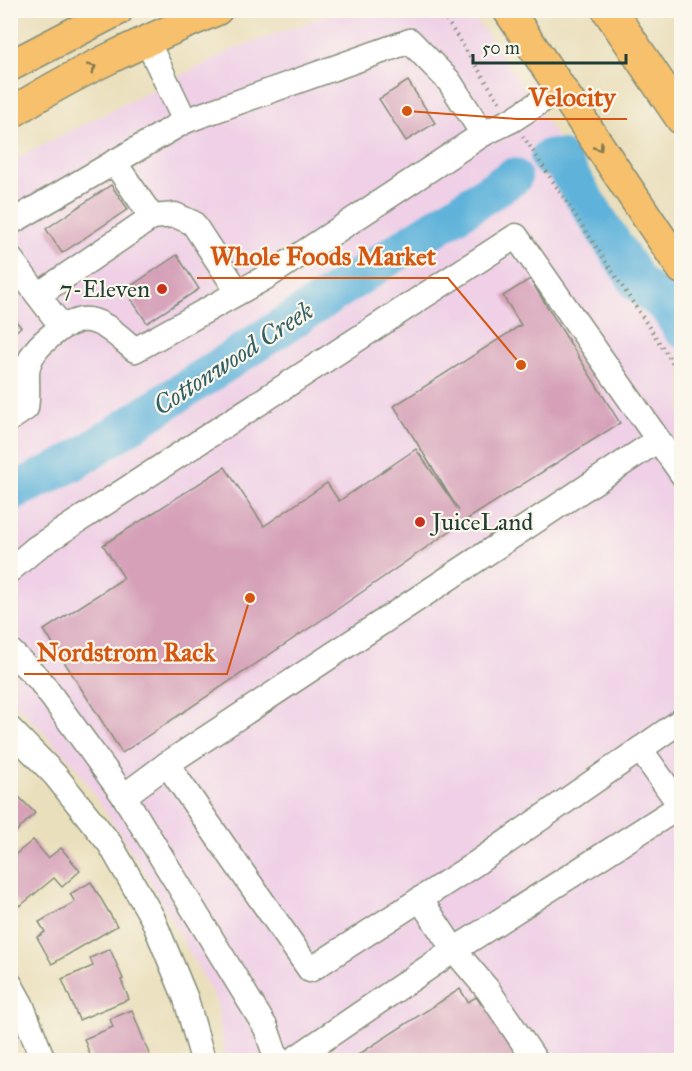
<svg xmlns="http://www.w3.org/2000/svg" width="692" height="1071" viewBox="0 0 692 1071" font-family="'IM FELL Great Primer',serif">
	<style>
		.built { fill: #efd0e6 }
		.lines { fill: none; stroke-linecap: round; stroke-linejoin: round }
		.river { stroke: #5eb2da; stroke-width: 38 }
		.building { fill: #d5a0b8 }
		.minor-casing { stroke: #848e78; stroke-width: 27 }
		.major-casing { stroke: #848e78; stroke-width: 33 }
		.highway-casing { stroke: #848e78; stroke-width: 36 }
		.path { stroke: #848e78; stroke-width: 4; stroke-dasharray: 1.5 4.5; stroke-linecap: butt }
		.minor { stroke: #fff; stroke-width: 24 }
		.major { stroke: #f7c06c; stroke-width: 30 }
		.highway { stroke: #f7c06c; stroke-width: 33 }
		.oneway { stroke: #80784d }
		.poi-dot { fill: #c8321e; stroke: #fbf7ec; stroke-width: 2 }
		.labels { text-anchor: middle; stroke-width: 4.5; stroke-linejoin: round; paint-order: stroke }
		.poi-label { font-size: 24px; fill: #1f3d34; stroke: #fbf7ec; text-anchor: end }
		.water-label { font-size: 26px; font-style: italic; fill: #326066; stroke: #fbf7ec }
		.leader { fill: none; stroke: #d45610; stroke-width: 2 }
		.callout-dot { fill: #d45610; stroke: #fbf7ec; stroke-width: 2 }
		.callout-label { font-size: 26px; text-anchor: middle; font-weight: bold; fill: #d45610; stroke: #fbf7ec; stroke-width: 4.5; stroke-linejoin: round; paint-order: stroke }
	</style>
	<rect width="100%" height="100%" fill="#fbf7ec"/>
	<filter id="ink" filterUnits="userSpaceOnUse"><feTurbulence type="fractalNoise" baseFrequency=".0167" numOctaves="2"/><feDisplacementMap in="SourceGraphic" scale="12" xChannelSelector="R" yChannelSelector="G"/><feConvolveMatrix kernelMatrix="1 2 1 2 8 2 1 2 1" color-interpolation-filters="sRGB"/></filter>
	<filter id="wash" filterUnits="userSpaceOnUse"><feTurbulence type="fractalNoise" baseFrequency=".008" numOctaves="4" result="noise"/><feDisplacementMap in="SourceGraphic" scale="24" xChannelSelector="R" yChannelSelector="G"/><feGaussianBlur stdDeviation="1.35" result="paint"/><feColorMatrix in="noise" values="0 0 0 0 0 0 0 0 0 0 0 0 0 0 0 0 0 1.4 0 .05"/><feComposite in="paint" operator="in"/></filter>
	<g filter="url(#wash)">
		<rect width="100%" height="100%" fill="#eadfbc"/>
		<polygon class="built" points="340,11 467,11 488,35 681,323 681,1060 225,1060 217,1002 140,864 74,764 11,698 11,161 236,48"/>
		<g class="lines">
			<g class="river">
				<polyline points="549,158 559,158 639,284 667,306 682,329"/>
				<polyline points="10,493 70,464 513,177"/>
			</g>
		</g>
		<g id="blocks">
			<g class="building">
				<polygon points="408,81 435,123 406,141 379,99"/>
				<polygon points="111,185 128,209 62,253 46,229"/>
				<polygon points="177,255 199,289 147,323 125,290"/>
				<polygon points="530,279 620,423 466,520 326,617 122,753 44,630 124,578 103,545 225,467 264,526 327,483 339,501 416,449 459,511 394,406 521,325 503,296"/>
				<polygon points="10,315 21,327 10,336"/>
				<polygon points="10,788 35,813 10,838"/>
				<polygon points="33,840 48,858 61,848 80,871 62,887 54,878 20,906 10,895 10,859"/>
				<polygon points="91,882 117,926 52,964 37,937 45,932 39,922 75,902 70,894"/>
				<polygon points="110,949 123,979 121,980 129,999 79,1020 62,979 93,966 90,958"/>
				<polygon points="460,989 468,1002 476,997 481,1004 487,1001 525,1060 350,1060"/>
				<polygon points="132,1010 151,1059 92,1060 84,1039 113,1027 110,1019"/>
			</g>
		</g>
	</g>
	<g filter="url(#ink)">
		<use href="#blocks" fill-opacity="0" stroke="#848e78" stroke-width="1.5"/>
		<g class="lines">
			<defs>
				<g id="minor">
					<polyline points="483,134 512,120 560,89"/>
					<polyline points="114,162 152,217"/>
					<polyline points="10,223 185,121"/>
					<path d="M10,258L62,327C68,325 75,321 81,320C101,317 120,338 135,350L268,276L483,134L449,81L410,41L185,121L147,41"/>
					<polyline points="38,295 152,217 175,215 193,223 238,292"/>
					<path d="M10,419L26,408C28,396 27,386 27,375C27,352 46,340 62,327"/>
					<polyline points="10,570 36,548 516,236 682,474"/>
					<polyline points="10,651 39,679 124,796 266,1028 277,1060"/>
					<polyline points="10,729 55,775 110,844 152,917 186,999 203,1060"/>
					<polyline points="640,749 682,808"/>
					<polyline points="167,764 658,440"/>
					<polyline points="124,796 167,764 310,970 475,864 682,720"/>
					<polyline points="420,899 454,950 488,990 535,1060"/>
					<polyline points="10,984 21,1004 43,1060"/>
					<polyline points="293,1060 454,950 682,805"/>
				</g>
				<g id="major">
					<polyline points="508,10 682,269"/>
					<polyline points="10,66 118,10"/>
					<path d="M10,114C72,73 149,39 217,10"/>
				</g>
				<polyline id="highway" points="609,10 682,118"/>
			</defs>
			<use href="#minor" class="minor-casing"/>
			<use href="#major" class="major-casing"/>
			<use href="#highway" class="highway-casing"/>
			<g class="path">
				<polyline points="440,10 500,103"/>
				<polyline points="523,136 682,377"/>
			</g>
			<use href="#minor" class="minor"/>
			<use href="#major" class="major"/>
			<use href="#highway" class="highway"/>
		</g>
		<defs><path id="oneway-chevron" d="M-2-3.5L2.5 0L-2 3.5" fill="none" stroke-width="1.6" stroke-linecap="round" stroke-linejoin="round" transform="scale(1.5)"/></defs>
		<g class="oneway">
			<use href="#oneway-chevron" transform="translate(92 68) rotate(-26)"/>
			<use href="#oneway-chevron" transform="translate(599 147) rotate(56)"/>
		</g>
	</g>
	<g class="poi-dot">
		<circle cx="162" cy="289" r="6"/>
		<circle cx="420" cy="522" r="6"/>
	</g>
	<g class="labels">
		<g class="poi-label">
			<text x="150" y="297">7-Eleven</text>
			<text x="432" y="530" text-anchor="start">JuiceLand</text>
		</g>
		<g class="water-label">
			<text transform="translate(233 358) rotate(-33)" y="9">Cottonwood Creek</text>
		</g>
	</g>
	<path class="leader" d="M407 111L517 119H627M521 365L448 278H197M250 598L227 674H24"/>
	<g class="callout-dot">
		<circle cx="407" cy="111" r="6"/>
		<circle cx="521" cy="365" r="6"/>
		<circle cx="250" cy="598" r="6"/>
	</g>
	<g class="callout-label">
		<text x="572" y="106">Velocity</text>
		<text x="323" y="265">Whole Foods Market</text>
		<text x="126" y="661">Nordstrom Rack</text>
	</g>
	<rect width="692" height="1071" fill="none" stroke="#fbf7ec" stroke-width="36"/>
	<path d="M473 54v9h153v-9" fill="none" stroke="#1f3d34" stroke-width="3"/>
	<text x="482" y="54" font-size="18" fill="#1f3d34" stroke="#fbf7ec" stroke-width="4.5" paint-order="stroke">50 m</text>
</svg>
